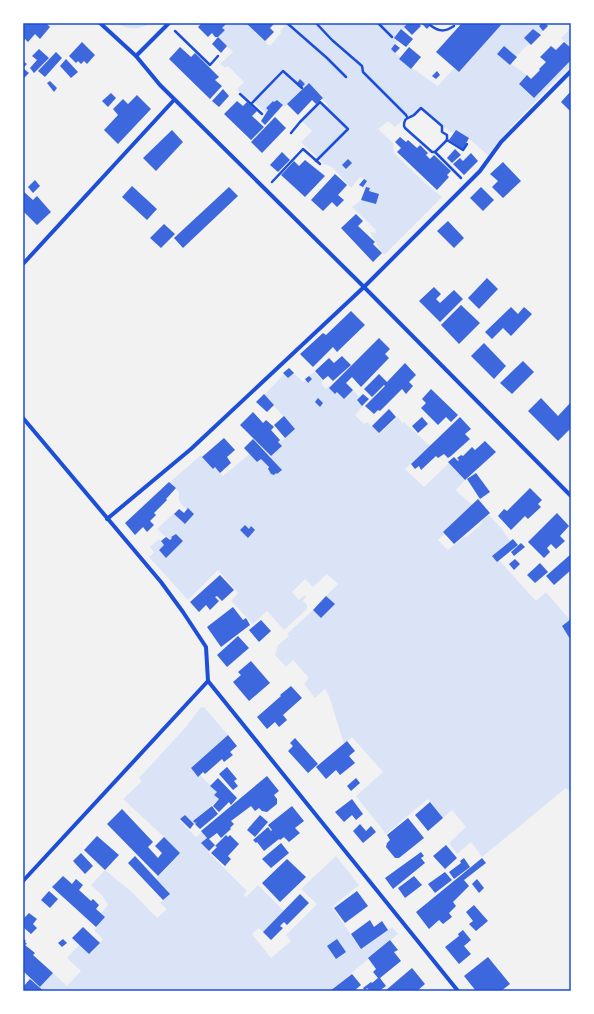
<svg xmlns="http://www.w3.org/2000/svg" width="594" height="1014" viewBox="0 0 594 1014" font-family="'Source Sans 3',sans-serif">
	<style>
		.green { fill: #dbe4f7 }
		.building { fill: #3d67dc }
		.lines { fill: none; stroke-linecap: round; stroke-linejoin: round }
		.path { stroke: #1d4ed8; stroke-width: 2.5 }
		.minor { stroke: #1d4ed8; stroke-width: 4 }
		.neatline { fill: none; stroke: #1d4ed8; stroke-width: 1.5 }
	</style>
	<rect width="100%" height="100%" fill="#f2f2f2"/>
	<g class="green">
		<path d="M117,23H151C139,30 128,30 117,23Z"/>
		<path d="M227,23H243L245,25L246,23L270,46L281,33L280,31L287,23H408L404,27L405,28L403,30L401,29L394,38L398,41L391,49L400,57L399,59L411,69L412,68L438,86L454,68L459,72L501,25L499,23H542L539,26L543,31L540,34L524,38L529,44L516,56L504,46L497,54L527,75L519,84L533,98L571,60V66L554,82L500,139L488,155L468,138L456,130L454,132H450L421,106L412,115L406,117L395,127L388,121L378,129L393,143L394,153L423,181L442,197L384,255C378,248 376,241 371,234V232L375,233L376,230L352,207L361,200L376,204L379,194L369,191L370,188L366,187L365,190L359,185L364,179L360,177L351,188L333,168L330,166L324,164L301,142L312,131L302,121L320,104L325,109L328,105L322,99L323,97L308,83L285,107L277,100L274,102L273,101L266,108L268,110L266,113L250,99L248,100L237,89L244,82L228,66L225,68L220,64L233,52L218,37L225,30L222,28Z"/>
		<polygon points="569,30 571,32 571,48 561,38"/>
		<path d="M314,372L323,381L321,383L326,389L329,386L330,387L329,388L335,394L337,392L344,399L353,390L360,397L357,401L363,406L355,415L364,424L367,422L379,433L398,417L402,423L404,422L430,446L405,469L424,487L449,463L465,480L456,490L472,505L443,532L444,534L438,540L448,550L465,536L467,537L482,523V521L489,515L501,528L510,541L492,556L497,562L499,560L536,601L546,592L570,620L562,626L570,639L571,638V793L566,788L482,857L471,842L457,854L449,843L466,827L452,810L443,818L428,799L386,834L356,796L383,772L352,737L344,744L329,696L325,689L315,698L304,684L309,678L293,660L286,667L275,655L278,645L289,636L287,634L313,610L334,604L326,596L338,584L327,574L313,587L305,579L292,592L299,600L305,595L306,596L303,601L307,605V609L284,630L267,611L253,624L231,601L238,593L218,570L188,600L149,557L154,552L150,547L159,539L164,545L159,550L166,557L183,541L176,534L175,536L174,535L169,540L157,529L174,513L185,524L194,514C185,509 177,504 179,492L170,482L201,455L213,469L215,467L223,476L250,454L257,462L261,459L269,467L268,469V471L273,475L276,473L277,474L282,470L270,457L282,446L278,442L280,440L282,441L295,429L264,395L284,374L288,378L294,373L303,382L305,380L308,383L312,379L309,376Z"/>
		<polygon points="204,707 228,735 191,768 198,777 200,775 217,792 214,795 219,799 193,821 195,823 194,824 185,815 179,820 196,837 202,832 207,838 202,844 209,851 208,852 247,891 244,895 246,897 258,885 284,911 263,932 259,928 252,934 271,958 291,941 286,935 317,904 301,889 336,856 359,885 332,907 360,948 392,927 398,934 330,991 45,991 40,987 53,973 67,986 81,971 67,958 79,945 90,954 103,939 94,930 105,917 101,913 108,905 102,895 91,885 105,870 133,893 157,918 167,909 160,903 169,894 156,879 167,868 164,837 123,799 142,781 139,778 185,728 200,708"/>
	</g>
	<g class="building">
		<polygon points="23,23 46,23 50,27 40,39 35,34 28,42 25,39 23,41"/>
		<polygon points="202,23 227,23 222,28 225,30 218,37 215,37 212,33 208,37 198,27"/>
		<polygon points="243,23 272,23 274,24 270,28 274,32 265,41 246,23 245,25"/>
		<polygon points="408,23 418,23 421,26 412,35 404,27"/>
		<polygon points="421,23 432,23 427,29"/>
		<polygon points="462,23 499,23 501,25 459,72 436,52"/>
		<polygon points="542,23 545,23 548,26 543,31 539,26"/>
		<polygon points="401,29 413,39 406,47 394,38"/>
		<polygon points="533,29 541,35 531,45 524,38"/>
		<polygon points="218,37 227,46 221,53 212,44"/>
		<polygon points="82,42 95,55 87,64 84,61 81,64 78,61 76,63 69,56"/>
		<polygon points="564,42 571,48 571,60 534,98 519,84 527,75 531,79 540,70 539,69 546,62 540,57 551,46 556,50"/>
		<polygon points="395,44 400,48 395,53 391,49"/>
		<polygon points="504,46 517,57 510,65 497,54"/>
		<polygon points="180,47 191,57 195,53 219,77 215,80 222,86 210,99 169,59"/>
		<polygon points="409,47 421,57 411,69 399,59"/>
		<polygon points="39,49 49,58 34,73 30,68 37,60 32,56"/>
		<polygon points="56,52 62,58 45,77 38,71"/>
		<polygon points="66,59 78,72 71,78 60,66"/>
		<polygon points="23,61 27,64 23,68 29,73 23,79"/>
		<polygon points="437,71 440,75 436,79 432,76"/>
		<polygon points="300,79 305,84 302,87 297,83"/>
		<polygon points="50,81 57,88 54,92 47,83"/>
		<polygon points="309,83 323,98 316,104 312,100 298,115 287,104"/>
		<polygon points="223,89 229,96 219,107 212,101"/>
		<polygon points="571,91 571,109 570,111 561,102"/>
		<polygon points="111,93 116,98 108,107 102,101"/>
		<polygon points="137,95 151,109 118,144 104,130 118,115 113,109 123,99 128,104"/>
		<polygon points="277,100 283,105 265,125 261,121 268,110 266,108 273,101 274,102"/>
		<polygon points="237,101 243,106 247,102 257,111 252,116 264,127 251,140 224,114"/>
		<polygon points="275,117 286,128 262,153 251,142"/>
		<polygon points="172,130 183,142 156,171 143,158"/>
		<polygon points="456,130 469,138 463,149 449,140"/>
		<polygon points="400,137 406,142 408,140 417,148 420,145 428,153 426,155 430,159 434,155 451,171 447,175 449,177 437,190 397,152 401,148 395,142"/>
		<polygon points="455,149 461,155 452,163 447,158"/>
		<polygon points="282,152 290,160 278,172 270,165"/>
		<polygon points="471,153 478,161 464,175 453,164 460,158 463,161"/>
		<polygon points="348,159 352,163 346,169 342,165"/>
		<polygon points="305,160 325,176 305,197 281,175 294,161 299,166"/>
		<polygon points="503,162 521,181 503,198 492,187 498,181 490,174"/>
		<polygon points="335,174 347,185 338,195 344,200 337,207 332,202 323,211 311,200"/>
		<polygon points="364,179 367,181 363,187 359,185"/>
		<polygon points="35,180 40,186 33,193 28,187"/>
		<polygon points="132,186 157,209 147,220 122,197"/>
		<polygon points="229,187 238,196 183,248 174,238"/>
		<polygon points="366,187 370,188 369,191 379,194 376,204 361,200"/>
		<polygon points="481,187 494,200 483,211 470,198"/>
		<polygon points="23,191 33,200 37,196 51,212 37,225 23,211"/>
		<polygon points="356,214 363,221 358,226 375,242 373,244 382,253 373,262 341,228"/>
		<polygon points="448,221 464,238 454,248 437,231"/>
		<polygon points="164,224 175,234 161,248 150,238"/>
		<polygon points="487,278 498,289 479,309 468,298"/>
		<polygon points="434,287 441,294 436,299 440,303 454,290 463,299 440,322 419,301"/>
		<polygon points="461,305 480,323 459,344 441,325"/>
		<polygon points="511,307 518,314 524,307 532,314 511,336 503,328 492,339 485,332"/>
		<polygon points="351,311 365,325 337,352 333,347 313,367 300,354 323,333 326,335"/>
		<polygon points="379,338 390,349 385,354 389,358 361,387 352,377 346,383 353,390 344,399 337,392 335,394 329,388"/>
		<polygon points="484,343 506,366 494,379 471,356"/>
		<polygon points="342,356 351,365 333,381 328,376 323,380 315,371 329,358 334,363"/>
		<polygon points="523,361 534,372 512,394 500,383"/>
		<polygon points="405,363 416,375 409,382 413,386 406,394 402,389 380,411 378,410 374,414 365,406 385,386 384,385 372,397 364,389 379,374 387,382"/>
		<polygon points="289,368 294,373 288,378 283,373"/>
		<polygon points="309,376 312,379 308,383 305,379"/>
		<polygon points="431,389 458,415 451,422 446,417 438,425 421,408 426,403 422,399"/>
		<polygon points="264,394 274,405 267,412 256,402"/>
		<polygon points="363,394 369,399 362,406 357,400"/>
		<polygon points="318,398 323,403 320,407 315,402"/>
		<polygon points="541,398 558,416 571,402 571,428 558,441 528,411"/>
		<polygon points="389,409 396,417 379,433 372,426"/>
		<polygon points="253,412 263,423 266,420 274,427 271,430 280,440 278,442 282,446 271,456 240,425"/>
		<polygon points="284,416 295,429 285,438 274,425"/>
		<polygon points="422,417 428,424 418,433 412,426"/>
		<polygon points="460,417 471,429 465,434 470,439 451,456 448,458 444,454 438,458 436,456 421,470 419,466 415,469 411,464"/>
		<polygon points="224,438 235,450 227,457 231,463 220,473 215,467 213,469 202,457"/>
		<polygon points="253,439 282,470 277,474 276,473 274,475 271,474 268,469 269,467 261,459 257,462 244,448"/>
		<polygon points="485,441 496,452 465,480 448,462 454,457 458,461 459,460 457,458 461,455 463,456 472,447 475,450"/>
		<polygon points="476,473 490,492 480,499 467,479"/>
		<polygon points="169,482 176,488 166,499 167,500 154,513 156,515 150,521 154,525 147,532 143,527 135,535 125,523"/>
		<polygon points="530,488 542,500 538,504 541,507 528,519 525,516 511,530 498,516 504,509 507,511"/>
		<polygon points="478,499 490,513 454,544 443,532"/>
		<polygon points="188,508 194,514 185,524 174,514 179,509 184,513"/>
		<polygon points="557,513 569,526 560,536 565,541 556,549 551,544 547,548 550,552 544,558 528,542"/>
		<polygon points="245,525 249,529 251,526 255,530 248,538 240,530"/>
		<polygon points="176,534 183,541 166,558 159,550 164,545 161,541 166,537 170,540 172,538 171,537"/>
		<polygon points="513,539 518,545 497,562 492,556"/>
		<polygon points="521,543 525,547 514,556 511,552"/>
		<polygon points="571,554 571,570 554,585 546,576"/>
		<polygon points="515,559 520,564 514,570 509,564"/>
		<polygon points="540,563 548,572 535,583 527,575"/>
		<polygon points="220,575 234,590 222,601 217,596 215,597 219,601 210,610 206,605 199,612 190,602"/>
		<polygon points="326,596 335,604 321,618 313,610"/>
		<polygon points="233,607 243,620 246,618 250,625 221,647 207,627"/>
		<polygon points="571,619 571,638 570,639 562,626"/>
		<polygon points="261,620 271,631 259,642 249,630"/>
		<polygon points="238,636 249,648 227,667 217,655"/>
		<polygon points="251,661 270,683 249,701 233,682 241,675 238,672"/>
		<polygon points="291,686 302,698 283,715 287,720 279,727 275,722 267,729 257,717 281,696 280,695"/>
		<polygon points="228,735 237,746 230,752 233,755 224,762 222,759 205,774 203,772 198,777 191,768"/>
		<polygon points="295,738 318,764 308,773 288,751 293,746 290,743"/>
		<polygon points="347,741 355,751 349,756 355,763 340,775 336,770 326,779 316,767"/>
		<polygon points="227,767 237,779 234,781 238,786 233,790 219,774"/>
		<polygon points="267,776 279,791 274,795 277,799 277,804 267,812 262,811 259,808 255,811 251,806 231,821 234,824 230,828 231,829 221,838 217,833 209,839 215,845 209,851 201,843 207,838 201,831"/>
		<polygon points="218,778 237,798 231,805 229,802 219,812 213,806 219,799 214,795 217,792 210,786"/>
		<polygon points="356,778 360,783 351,791 347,786"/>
		<polygon points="352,799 363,814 356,820 352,815 344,822 335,812"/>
		<polygon points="430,802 443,818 428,831 415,815"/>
		<polygon points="212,806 218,814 200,829 195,824 197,822 195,823 193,821"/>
		<polygon points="292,806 304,821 295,828 300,833 289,842 284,837 280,840 279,839 264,851 257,842 256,843 253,840 268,827 271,831 272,830 268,825"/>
		<polygon points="122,809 153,842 148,847 158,858 162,853 155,846 164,837 180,853 158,876 107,824"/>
		<polygon points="185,815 194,824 190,829 180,819"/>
		<polygon points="260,815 268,822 255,837 247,830"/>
		<polygon points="408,818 424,838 399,858 395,858 386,847 387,843 390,840 387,835"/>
		<polygon points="360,824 366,831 371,826 376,832 363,843 353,831"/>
		<polygon points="226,835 228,837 230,835 239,844 228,856 231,859 225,866 211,853 217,847 215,846"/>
		<polygon points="97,836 119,855 105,870 84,850"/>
		<polygon points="281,843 289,853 271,868 262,859"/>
		<polygon points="446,845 457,858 445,869 433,856"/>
		<polygon points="421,852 424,856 421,858 425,863 393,889 385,878"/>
		<polygon points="81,853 93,866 85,874 73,861"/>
		<polygon points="135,856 170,894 163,900 128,863"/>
		<polygon points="464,858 470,867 454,879 449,872 461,863 460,861"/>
		<polygon points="482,858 486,863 464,880 469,886 453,902 456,906 449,913 452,917 443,924 439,920 429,929 416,912"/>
		<polygon points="287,859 306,877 280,902 262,883"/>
		<polygon points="445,872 452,880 435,893 428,884"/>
		<polygon points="63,876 72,884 76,879 83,885 79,890 91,901 93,899 99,905 96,909 105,917 96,927 52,887"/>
		<polygon points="414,876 422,885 405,898 398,888"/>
		<polygon points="477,879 484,888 479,893 472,884"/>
		<polygon points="49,891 58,899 50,908 41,900"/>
		<polygon points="357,891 368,906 345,923 334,908"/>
		<polygon points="300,894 309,903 287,925 284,922 280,926 283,928 271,940 263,932"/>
		<polygon points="474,905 488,921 476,931 469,924 473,921 466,912"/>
		<polygon points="29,913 37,919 33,924 37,928 31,934 23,927 23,919"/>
		<polygon points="370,920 374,927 382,921 388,930 361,949 351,934"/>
		<polygon points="83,927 100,943 89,954 72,938"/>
		<polygon points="463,930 471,940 464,946 471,954 459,964 445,947 459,936 458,934"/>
		<polygon points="23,938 26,941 25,942 27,944 25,945 35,953 33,955 53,973 40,987 23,971"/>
		<polygon points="63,939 67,943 62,947 58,943"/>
		<polygon points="337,939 346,952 336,959 327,946"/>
		<polygon points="390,940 398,950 394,952 401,961 380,978 386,986 379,991 370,991 367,988 365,991 363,988 371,982 372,983 378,978 373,972 376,969 368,958"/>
		<polygon points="488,957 510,984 501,991 476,991 464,976"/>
		<polygon points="412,968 425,984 417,991 385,991"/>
		<polygon points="352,974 361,985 354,991 330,991"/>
		<polygon points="30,979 39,987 44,991 25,991 23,989 23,987"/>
	</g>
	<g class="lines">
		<g class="path">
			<polyline points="287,23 327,58 346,77"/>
			<polyline points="316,23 332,40 362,66 363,72 406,115 407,117"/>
			<polyline points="378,23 392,37"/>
			<path d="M430,25C439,32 445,32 454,26"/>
			<polyline points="175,31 210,65 218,56"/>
			<polyline points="240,94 262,114"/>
			<polyline points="251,104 283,71 302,88"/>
			<polyline points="291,133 300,122 320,102 348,129 316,161"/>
			<polyline points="435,152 447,140"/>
			<path d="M461,178L435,152H432L405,128L404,126C404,117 408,119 414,115C416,113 419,110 421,108L442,126V132L447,135V140L463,150L467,144"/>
			<polyline points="272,182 303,149 320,164"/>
		</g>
		<g class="minor">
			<polyline points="100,23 136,56 160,85 364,287 571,496"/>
			<polyline points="136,56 169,23"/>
			<polyline points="23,264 174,100"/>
			<polyline points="23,418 161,582 183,612 206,647 208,681 458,991"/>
			<polyline points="107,519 191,449 364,287 480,171 501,142 571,71"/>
			<polyline points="23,881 208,681"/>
		</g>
	</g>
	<rect width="594" height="1014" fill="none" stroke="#ffffff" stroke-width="48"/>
	<rect x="24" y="24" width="546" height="966" class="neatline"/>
</svg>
